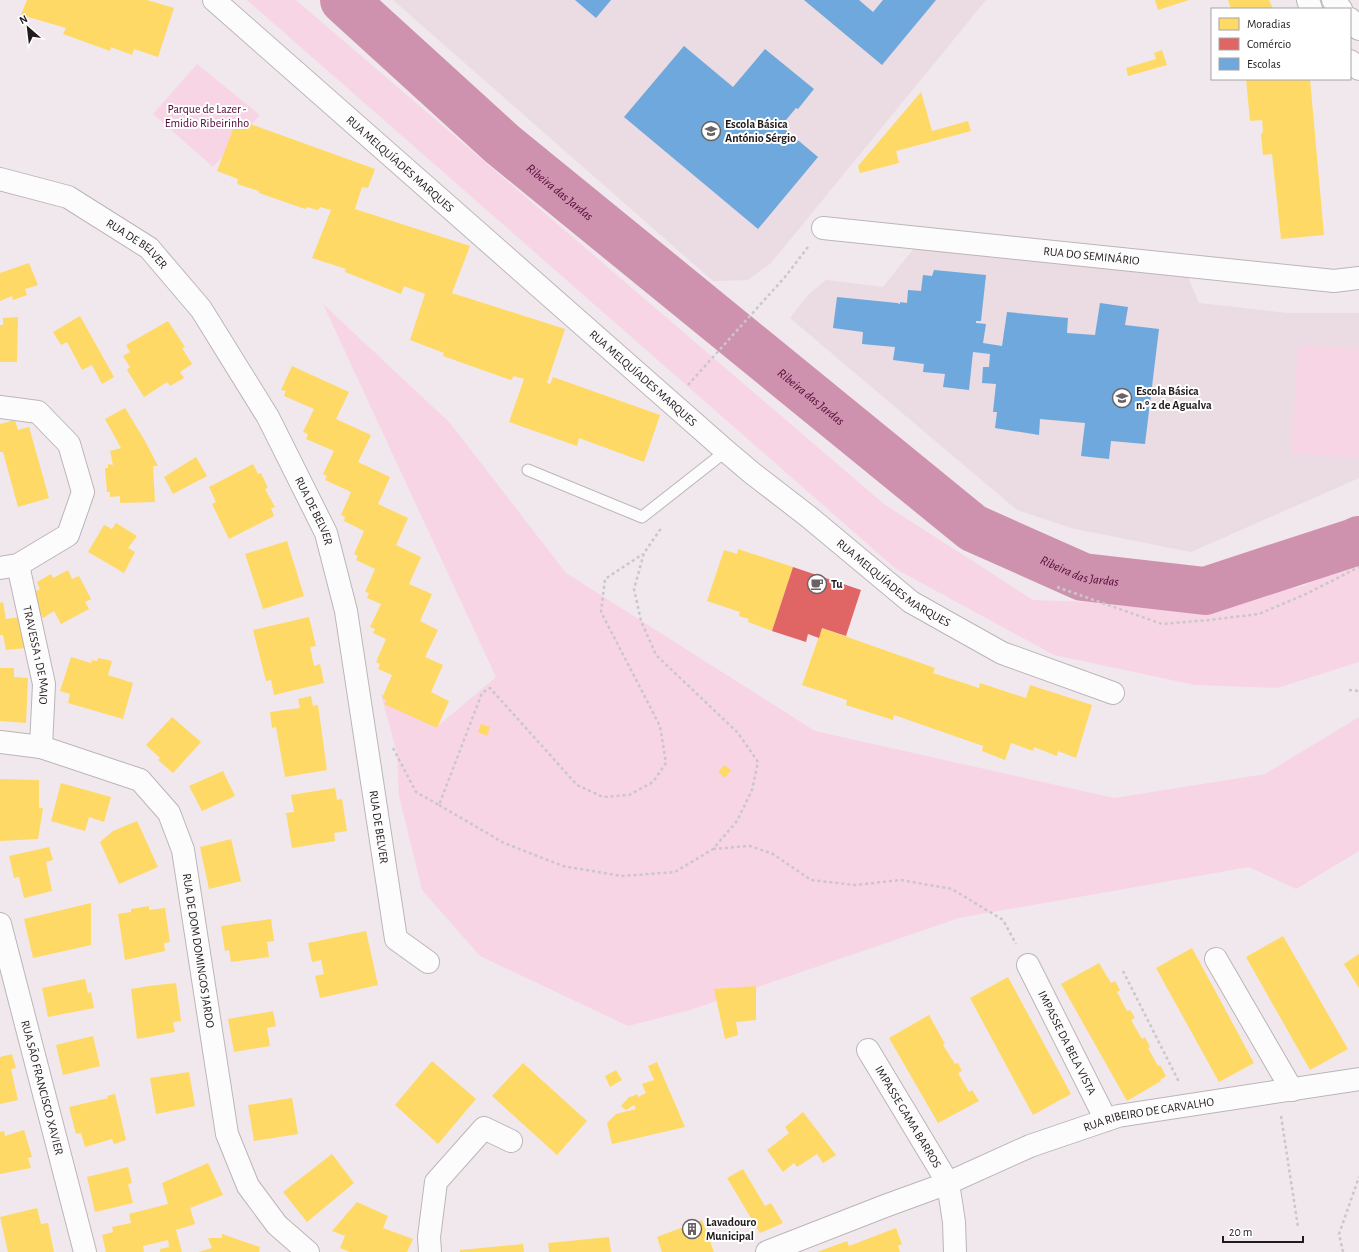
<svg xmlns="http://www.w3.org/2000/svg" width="1359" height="1252" viewBox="0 0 1359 1252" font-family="'Alegreya Sans',sans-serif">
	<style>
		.built { fill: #ebdbe2 }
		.green { fill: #f8d5e4 }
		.homes { fill: #ffd966 }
		.shops { fill: #e06666 }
		.schools { fill: #6fa8dc }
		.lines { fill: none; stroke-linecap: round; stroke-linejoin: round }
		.river { stroke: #ce92af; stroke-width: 48 }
		.lane-casing { stroke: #bcb5b8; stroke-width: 13 }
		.street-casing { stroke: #bcb5b8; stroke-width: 24 }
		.path { stroke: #cac7c9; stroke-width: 2.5; stroke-dasharray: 3 3; stroke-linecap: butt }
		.lane { stroke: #fdfcfc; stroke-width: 11 }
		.street { stroke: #fdfcfc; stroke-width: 22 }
		.labels { text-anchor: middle; stroke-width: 4; stroke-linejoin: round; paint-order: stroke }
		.park-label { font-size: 12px; fill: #520433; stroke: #fff }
		.poi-label { font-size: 12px; font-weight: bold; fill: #211b1d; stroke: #fff; text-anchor: start }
		.street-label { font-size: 12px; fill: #211b1d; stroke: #fff }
		.water-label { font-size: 13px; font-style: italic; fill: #560736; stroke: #fff }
	</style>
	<rect width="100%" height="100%" fill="#f0e8ec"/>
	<g class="built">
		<polygon points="393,0 986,0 771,263 748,280 713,281"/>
		<polygon points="915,247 1188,277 1199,303 1288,313 1359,313 1359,478 1191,552 1071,528 1017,510 790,318 809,294 826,280 883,287"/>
	</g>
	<g class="green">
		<polygon points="247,0 296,0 884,504 1033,600 1172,605 1249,597 1303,586 1359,560 1359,662 1277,688 1195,685 1054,655 896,569"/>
		<polygon points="197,64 260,115 213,167 153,114"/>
		<polygon points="323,304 450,423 566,573 815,731 1114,798 1265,774 1359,717 1359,851 1296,889 1249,867 959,918 690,1010 628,1026 480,956 422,890 399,796 397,754 381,694 439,725 496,677"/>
		<polygon points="1298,345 1359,349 1359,458 1291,453"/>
	</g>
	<g class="homes">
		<polygon points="27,0 147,0 174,8 158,57 134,49 132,55 111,47 110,51 63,34 66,28 21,15"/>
		<polygon points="1155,0 1189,0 1158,10"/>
		<polygon points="1228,0 1269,0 1273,9 1231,9"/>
		<polygon points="1162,50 1167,65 1128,76 1126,68 1156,59 1154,53"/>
		<polygon points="1246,79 1310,79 1324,235 1281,239 1272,154 1263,155 1261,135 1263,131 1262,120 1250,121"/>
		<polygon points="921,92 932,131 968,121 971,131 896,151 899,163 860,173 858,166"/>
		<polygon points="237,119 375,169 368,188 362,187 355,209 470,246 452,293 565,329 547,383 550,384 553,377 660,415 644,462 579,438 577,446 509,422 524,379 514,376 511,380 443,356 444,353 410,340 425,294 404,286 401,294 345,272 346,269 312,258 331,210 320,207 318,210 307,207 305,209 259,193 259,191 237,184 238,179 217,171"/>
		<polygon points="29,263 38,285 25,289 27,295 13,300 12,296 0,301 0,273"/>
		<polygon points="80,316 114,377 102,384 92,365 82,370 67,342 61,345 53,332"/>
		<polygon points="18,317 17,362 0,362 0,325 3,325 3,318"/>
		<polygon points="168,321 185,347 182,348 192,364 180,372 184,378 170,386 167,382 144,397 127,370 130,367 123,356 130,352 126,345"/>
		<polygon points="292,366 349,392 336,419 371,435 358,462 390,477 378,504 408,518 396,545 421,557 409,584 432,594 420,621 438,630 425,657 443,665 431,692 449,701 437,728 384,704 387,700 382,698 392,675 378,669 380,664 376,662 386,639 373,633 375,629 370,627 381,604 367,598 369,593 365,592 375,569 356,560 358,556 354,554 364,531 344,521 345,517 341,515 351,492 325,480 327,476 323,474 334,451 306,439 308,434 303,432 314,409 284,396 286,391 281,390"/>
		<polygon points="125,408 145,441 158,466 153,466 155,502 120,503 120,496 110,497 110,492 107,492 105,468 108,468 108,464 113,465 110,451 121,448 105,419"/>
		<polygon points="15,420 18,430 29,427 49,498 18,507 3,452 0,452 0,424"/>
		<polygon points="196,457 207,476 173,494 164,477"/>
		<polygon points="253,464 258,474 261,473 268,488 265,489 275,507 271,508 274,516 229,539 212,504 216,502 209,487"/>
		<polygon points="116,523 137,536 128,548 135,552 124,573 88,552 104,525 112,529"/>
		<polygon points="287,541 304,596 263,609 245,554"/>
		<polygon points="738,549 793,567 772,631 748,622 749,619 739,616 740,612 707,601 724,550 737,554"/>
		<polygon points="68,570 72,579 79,576 91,599 85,602 89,609 61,624 54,611 43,618 30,594 40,589 37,582 51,574 53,578"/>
		<polygon points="3,602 6,619 20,617 26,648 6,650 3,635 0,635 0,603"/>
		<polygon points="309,617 316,646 310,647 314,666 320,664 324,683 274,695 271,680 266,681 253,630"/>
		<polygon points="822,628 935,668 933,673 979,688 980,683 1026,698 1030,685 1092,705 1076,758 1058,751 1057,756 1034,747 1033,751 1011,743 1005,760 982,751 983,746 894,715 893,720 846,705 847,700 802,685"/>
		<polygon points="71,657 91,663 92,660 97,661 98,658 112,661 108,675 133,683 123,719 68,703 70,694 60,691"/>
		<polygon points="0,668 14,668 14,677 28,678 26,723 0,721"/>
		<polygon points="311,696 313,706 318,705 327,770 285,777 276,727 272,728 270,712 300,708 298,699"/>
		<polygon points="172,717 201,742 173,773 158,760 160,758 146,745"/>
		<polygon points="481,724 490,727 487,736 478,732"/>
		<polygon points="724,765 731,770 725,778 718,772"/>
		<polygon points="223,771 235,796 202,811 189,786"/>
		<polygon points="0,779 39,780 39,808 43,808 38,839 0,841"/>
		<polygon points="61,783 111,797 104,822 89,817 85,831 51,821"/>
		<polygon points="335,788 337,800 342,799 347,831 334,833 335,841 292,848 286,813 294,812 291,795"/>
		<polygon points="137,821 158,867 119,884 100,842 113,831"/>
		<polygon points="231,839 241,881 209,889 200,847"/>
		<polygon points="49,847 53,860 46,862 52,891 24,898 19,877 14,878 9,856"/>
		<polygon points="91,903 91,945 33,958 24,919"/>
		<polygon points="149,906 149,910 165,908 170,942 164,943 165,951 125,960 118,914 131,912 131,909"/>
		<polygon points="271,919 274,941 267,942 269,957 231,962 229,950 225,951 221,926"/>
		<polygon points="366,931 378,985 320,998 315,976 324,974 321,960 312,962 308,943"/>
		<polygon points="1283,936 1348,1049 1310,1070 1246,957"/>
		<polygon points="1192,948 1254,1063 1219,1082 1156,968"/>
		<polygon points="1359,954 1359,988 1344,964"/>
		<polygon points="1099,963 1111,983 1115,981 1120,990 1117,992 1127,1011 1130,1010 1135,1018 1131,1020 1142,1039 1145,1037 1150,1047 1148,1048 1158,1066 1160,1065 1166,1076 1160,1080 1161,1081 1127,1101 1061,984"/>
		<polygon points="1008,977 1071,1094 1033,1115 970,998"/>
		<polygon points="85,979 88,993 91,992 94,1008 48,1017 42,988"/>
		<polygon points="176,983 181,1021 173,1022 175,1032 137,1039 131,989 149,986"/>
		<polygon points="756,986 756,1020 736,1022 738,1035 725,1039 714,989"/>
		<polygon points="273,1011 276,1026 267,1028 270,1046 234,1052 228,1019"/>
		<polygon points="929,1015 945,1044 943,1045 955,1064 958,1063 962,1071 958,1073 969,1092 972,1090 979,1101 938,1123 889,1038"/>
		<polygon points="93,1036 100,1066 63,1075 56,1045"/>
		<polygon points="12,1054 16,1068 11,1069 18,1100 0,1104 0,1057"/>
		<polygon points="432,1061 476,1099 438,1144 395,1105"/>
		<polygon points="657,1062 685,1127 612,1144 607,1123 616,1114 636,1109 634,1105 626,1110 621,1106 630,1096 631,1097 637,1094 638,1097 646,1093 642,1084 654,1080 648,1066"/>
		<polygon points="523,1063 587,1121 557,1155 492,1096"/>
		<polygon points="616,1070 622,1080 610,1087 605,1076"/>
		<polygon points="189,1072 195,1106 156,1114 150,1078"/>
		<polygon points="115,1094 126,1140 114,1144 112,1139 85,1147 81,1133 76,1134 69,1107 108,1098 107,1096"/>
		<polygon points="292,1098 298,1134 254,1141 248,1105"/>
		<polygon points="803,1112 836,1155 823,1163 817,1154 797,1167 794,1163 783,1172 767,1150 789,1133 785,1127"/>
		<polygon points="24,1130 32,1157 28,1158 31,1168 0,1174 0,1132 4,1131 5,1136"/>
		<polygon points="332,1154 354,1183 307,1222 283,1192"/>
		<polygon points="208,1163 223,1195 190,1208 195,1224 176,1230 182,1252 160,1252 160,1249 169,1247 168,1240 143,1246 144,1252 106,1252 102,1235 113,1232 112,1227 131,1223 129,1214 168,1204 162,1183"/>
		<polygon points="128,1167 132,1183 128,1184 133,1203 95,1212 87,1177"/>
		<polygon points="743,1169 765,1206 771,1203 783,1223 760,1233 727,1178"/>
		<polygon points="357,1202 388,1216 383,1228 413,1239 407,1252 350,1252 340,1248 345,1236 332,1231"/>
		<polygon points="37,1208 41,1224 48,1223 54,1252 8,1252 0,1217"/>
		<polygon points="702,1220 714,1252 662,1252 657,1237"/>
		<polygon points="896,1228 902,1244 898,1246 900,1252 817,1252 847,1241 849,1246"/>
		<polygon points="222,1234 260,1247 259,1252 198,1252 212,1248 208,1238 222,1238"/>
		<polygon points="609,1237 611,1252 549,1252 548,1243"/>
		<polygon points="523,1244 524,1252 460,1252 460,1250"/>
	</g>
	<polygon class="shops" points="793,567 861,590 846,636 822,628 819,638 808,634 806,642 772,631"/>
	<g class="schools">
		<polygon points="575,0 611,0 596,18"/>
		<polygon points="804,0 859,0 873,12 883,0 936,0 882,65"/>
		<polygon points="684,46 733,87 765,49 814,89 798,109 796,108 781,126 818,157 758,229 624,117"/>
		<polygon points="934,270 986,275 981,321 976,321 976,323 986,324 983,343 1002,346 1007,312 1068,318 1067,333 1095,335 1100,303 1128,307 1125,325 1159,329 1145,444 1111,441 1109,459 1081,456 1085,423 1040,419 1039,435 995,428 997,412 993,412 996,384 982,383 983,367 989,367 990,354 973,352 969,390 943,387 945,374 923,372 924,364 893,360 895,347 862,344 863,332 833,328 837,297 897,303 900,304 900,302 907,303 908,290 921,291 923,275 932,276"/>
	</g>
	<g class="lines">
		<path class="river" id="s1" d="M344,0L502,144L973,528L1083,577L1205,591L1355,542L1359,540"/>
		<defs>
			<polyline id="lane" points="528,470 642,517 726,451"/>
			<g id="street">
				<path id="s2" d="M214,0L726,451L752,473L809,517L911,602L1002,653L1113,693"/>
				<polyline points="1308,0 1311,9"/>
				<polyline points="1333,0 1341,9"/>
				<polyline points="1350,19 1359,29"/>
				<polyline points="1350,61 1359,69"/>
				<path id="s3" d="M0,179L68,197L149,248L201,309L268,417L326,533L346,611L396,939L428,962"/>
				<path id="s4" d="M823,228L1334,281L1359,278"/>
				<polyline points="0,407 38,412 69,444 83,492 68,535 18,565 0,568"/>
				<path id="s5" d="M18,565L44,684L41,747"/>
				<path id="s6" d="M0,742L41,747L140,780L169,813L183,850L227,1134L248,1186L277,1225L308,1252"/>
				<path id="s7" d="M0,924L85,1252"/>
				<polyline points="1216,959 1292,1090"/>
				<path id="s8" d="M1028,965L1106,1120"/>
				<path id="s9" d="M868,1050L948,1183L954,1222L955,1252"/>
				<polyline points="430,1252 429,1237 436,1182 484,1128 511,1141"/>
				<path id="s10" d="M767,1252L885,1206L948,1183L1030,1146L1118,1116L1359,1079"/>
			</g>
		</defs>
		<use href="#lane" class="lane-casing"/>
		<use href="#street" class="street-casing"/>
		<g class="path">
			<polyline points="688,385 785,277 808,247"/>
			<polyline points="1057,587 1162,624 1209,620 1259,614 1306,594 1359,567"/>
			<polyline points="1349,690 1359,691"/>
			<polyline points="393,748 416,792 439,805 482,693 490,688 577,785 603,797 629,795 653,782 666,763 660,726 601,612 605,579 643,554"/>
			<polyline points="439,805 504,843 563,866 622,876 675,872 713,849 737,821 752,790 758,762 738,733 656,655 641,621 634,589 644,553 662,527"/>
			<polyline points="713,849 750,846 773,854 811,880 855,885 901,880 952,889 1003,920 1016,944"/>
			<polyline points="1123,971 1179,1082"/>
			<polyline points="1281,1116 1298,1227"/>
			<polyline points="1343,1252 1339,1234 1359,1177"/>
		</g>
		<use href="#lane" class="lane"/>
		<use href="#street" class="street"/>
	</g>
	<defs>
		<symbol id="school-ring" viewBox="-11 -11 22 22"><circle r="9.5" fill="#fff" stroke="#696365" stroke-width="1.5"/><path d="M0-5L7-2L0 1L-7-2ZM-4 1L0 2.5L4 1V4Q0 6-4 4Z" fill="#696365"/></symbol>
		<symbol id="cafe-ring" viewBox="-11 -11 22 22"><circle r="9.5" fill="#fff" stroke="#696365" stroke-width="1.5"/><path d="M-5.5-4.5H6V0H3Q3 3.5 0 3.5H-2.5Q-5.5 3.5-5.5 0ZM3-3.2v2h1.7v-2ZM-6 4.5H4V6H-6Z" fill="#696365"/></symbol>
		<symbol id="building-ring" viewBox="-11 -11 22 22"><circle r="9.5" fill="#fff" stroke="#696365" stroke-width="1.5"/><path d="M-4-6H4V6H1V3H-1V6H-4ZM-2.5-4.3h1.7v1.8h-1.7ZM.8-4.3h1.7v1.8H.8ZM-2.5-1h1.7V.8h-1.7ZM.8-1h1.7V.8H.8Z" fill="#696365"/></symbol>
	</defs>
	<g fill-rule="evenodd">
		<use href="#school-ring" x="700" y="120" width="22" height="22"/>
		<use href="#school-ring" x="1111" y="387" width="22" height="22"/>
		<use href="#cafe-ring" x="806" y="573" width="22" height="22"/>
		<use href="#building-ring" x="681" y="1218" width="22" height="22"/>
	</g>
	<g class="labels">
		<g class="park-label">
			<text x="207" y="113">Parque de Lazer -<tspan x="207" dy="14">Emidio Ribeirinho</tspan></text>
		</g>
		<g class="poi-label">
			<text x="725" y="128">Escola Básica<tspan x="725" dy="14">António Sérgio</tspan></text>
			<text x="1136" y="395">Escola Básica<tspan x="1136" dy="14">n.º 2 de Agualva</tspan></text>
			<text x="831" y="588">Tu</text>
			<text x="706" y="1226">Lavadouro<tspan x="706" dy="14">Municipal</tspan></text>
		</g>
		<g class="street-label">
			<text dy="4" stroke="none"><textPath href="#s2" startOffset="248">RUA MELQUÍADES MARQUES</textPath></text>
			<text dy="4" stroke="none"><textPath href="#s3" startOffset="154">RUA DE BELVER</textPath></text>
			<text dy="4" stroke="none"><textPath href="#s4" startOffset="270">RUA DO SEMINÁRIO</textPath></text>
			<text dy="4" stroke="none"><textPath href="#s2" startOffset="572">RUA MELQUÍADES MARQUES</textPath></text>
			<text dy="4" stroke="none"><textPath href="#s3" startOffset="478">RUA DE BELVER</textPath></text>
			<text dy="4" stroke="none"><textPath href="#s2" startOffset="896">RUA MELQUÍADES MARQUES</textPath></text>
			<text dy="4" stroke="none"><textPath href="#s5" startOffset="92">TRAVESSA 1 DE MAIO</textPath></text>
			<text dy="4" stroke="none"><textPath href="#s3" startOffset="802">RUA DE BELVER</textPath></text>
			<text dy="4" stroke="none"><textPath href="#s6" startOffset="331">RUA DE DOM DOMINGOS JARDO</textPath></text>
			<text dy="4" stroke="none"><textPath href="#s8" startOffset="87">IMPASSE DA BELA VISTA</textPath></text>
			<text dy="4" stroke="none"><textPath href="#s7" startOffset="169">RUA SÃO FRANCISCO XAVIER</textPath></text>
			<text dy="4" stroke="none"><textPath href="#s10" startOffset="407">RUA RIBEIRO DE CARVALHO</textPath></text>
			<text dy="4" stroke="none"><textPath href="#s9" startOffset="78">IMPASSE GAMA BARROS</textPath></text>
		</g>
		<g class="water-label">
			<text dy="5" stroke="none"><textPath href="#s1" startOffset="289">Ribeira das Jardas</textPath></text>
			<text dy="5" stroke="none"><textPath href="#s1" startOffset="613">Ribeira das Jardas</textPath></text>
			<text dy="5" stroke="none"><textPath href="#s1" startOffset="937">Ribeira das Jardas</textPath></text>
		</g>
	</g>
	<rect x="1211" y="8" width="140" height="72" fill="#ffffff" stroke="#a6a4a5"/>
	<rect x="1219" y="18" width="20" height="12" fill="#ffd966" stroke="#a6a4a5"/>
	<text x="1247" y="28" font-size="12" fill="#211b1d">Moradias</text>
	<rect x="1219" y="38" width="20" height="12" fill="#e06666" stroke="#a6a4a5"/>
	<text x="1247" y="48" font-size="12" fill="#211b1d">Comércio</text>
	<rect x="1219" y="58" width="20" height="12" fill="#6fa8dc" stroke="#a6a4a5"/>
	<text x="1247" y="68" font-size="12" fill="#211b1d">Escolas</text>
	<g transform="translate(28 28) rotate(332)" stroke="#ffffff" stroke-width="3" paint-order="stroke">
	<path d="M0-3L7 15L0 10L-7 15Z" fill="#211b1d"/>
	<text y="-6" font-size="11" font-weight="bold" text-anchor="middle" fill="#211b1d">N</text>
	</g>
	<path d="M1223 1236v6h80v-6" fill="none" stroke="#211b1d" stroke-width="2"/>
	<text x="1229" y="1236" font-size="12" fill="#211b1d" stroke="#ffffff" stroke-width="3" paint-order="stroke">20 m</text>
</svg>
